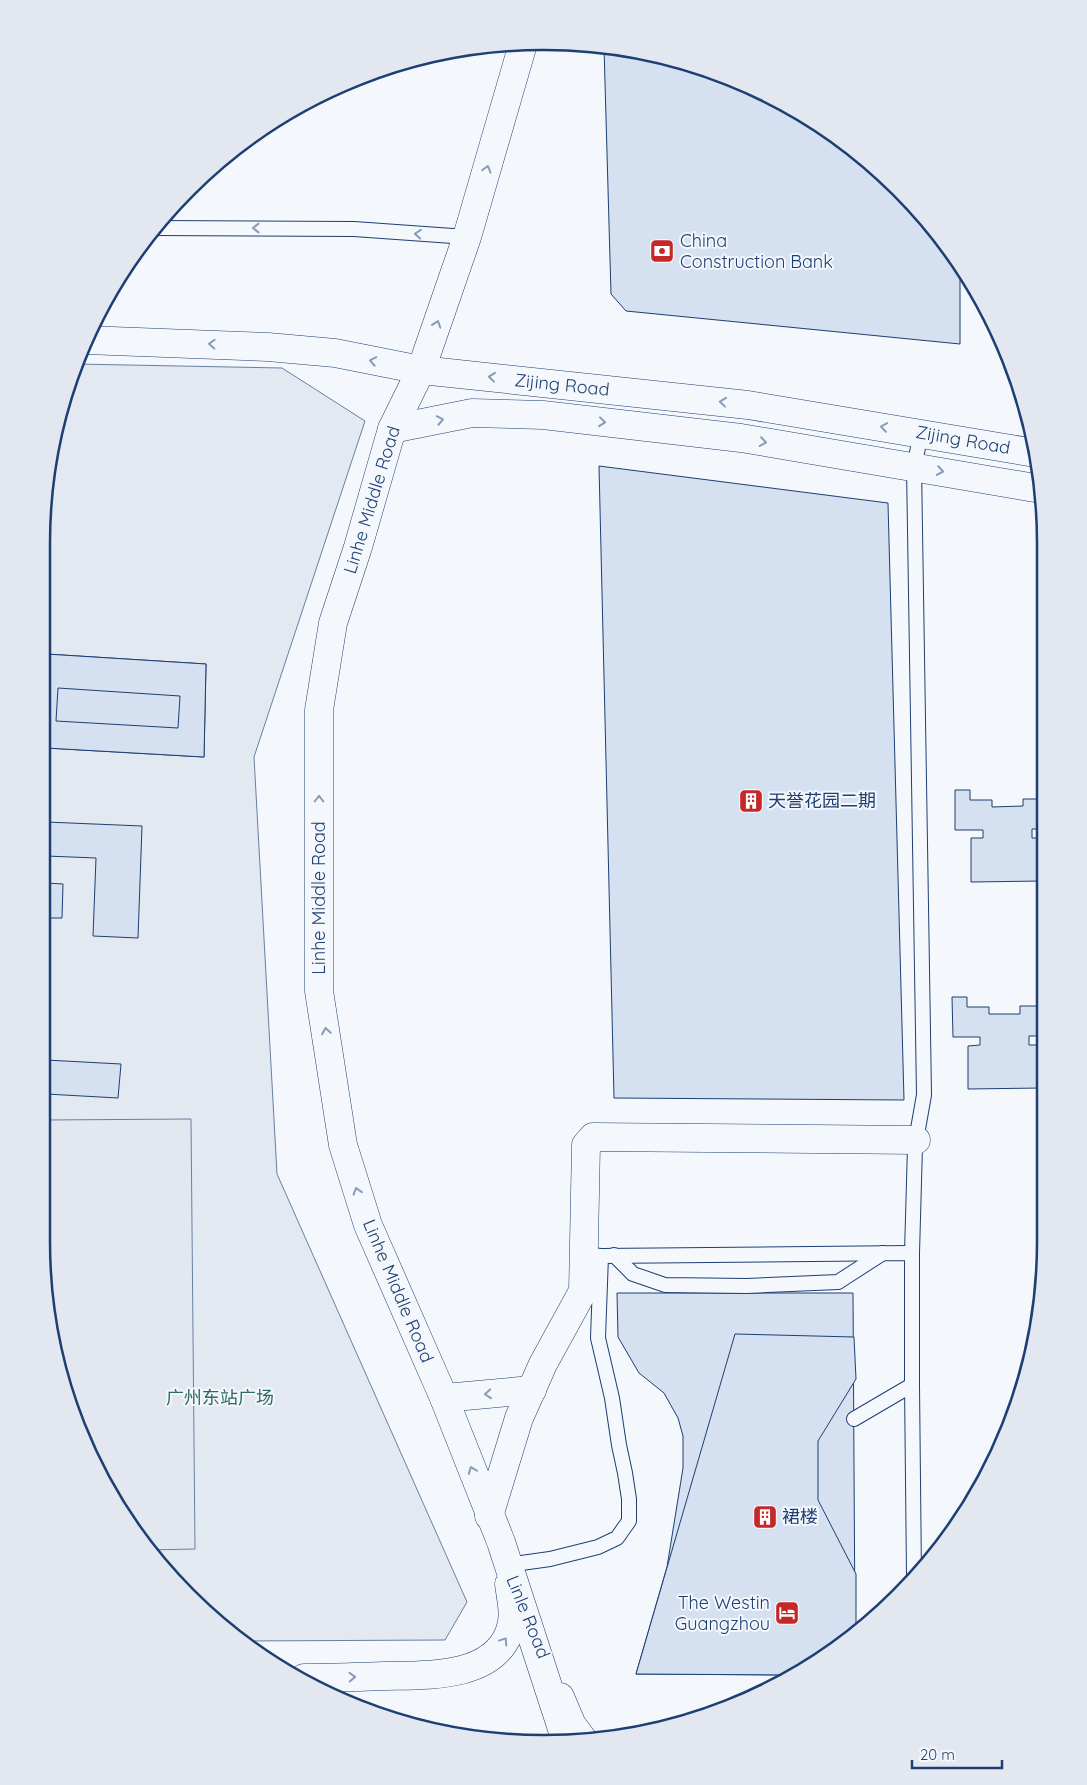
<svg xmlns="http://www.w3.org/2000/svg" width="1087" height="1785" viewBox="0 0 1087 1785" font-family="Quicksand,'Noto Sans SC',sans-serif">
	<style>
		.green { fill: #e3e9f0; stroke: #687fa3 }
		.parking { fill: #e3e8f0; stroke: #687fa3 }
		.building { fill: #d5e0f0; stroke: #1d3f73; fill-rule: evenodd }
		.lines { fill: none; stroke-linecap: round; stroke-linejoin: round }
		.service-casing { stroke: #1d3f73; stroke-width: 16 }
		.minor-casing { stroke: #1d3f73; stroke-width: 29 }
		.tertiary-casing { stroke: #1d3f73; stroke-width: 29 }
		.secondary-casing { stroke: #1d3f73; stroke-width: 29 }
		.primary-casing { stroke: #1d3f73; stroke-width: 29 }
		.service { stroke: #f4f7fb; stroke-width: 14 }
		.minor { stroke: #f4f7fb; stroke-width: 28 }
		.tertiary { stroke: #f4f7fb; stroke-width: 28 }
		.secondary { stroke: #f4f7fb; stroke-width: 28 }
		.primary { stroke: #f4f7fb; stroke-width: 28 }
		.oneway { stroke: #889bb7 }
		.labels { text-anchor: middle; stroke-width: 4; stroke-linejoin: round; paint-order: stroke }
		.poi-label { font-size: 18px; fill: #1d3f73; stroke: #f4f7fb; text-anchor: start }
		.street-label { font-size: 18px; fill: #1d3f73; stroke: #f4f7fb }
		.park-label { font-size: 18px; fill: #2c6c60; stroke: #f4f7fb }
		.rim { fill: none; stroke: #1d3f73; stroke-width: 2.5 }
	</style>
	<rect width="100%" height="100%" fill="#f4f7fb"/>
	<polygon class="green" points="76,364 282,368 365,421 254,757 277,1174 467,1602 445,1640 242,1641 189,1597 145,1547 93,1464 68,1403 46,1307 46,478"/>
	<polygon class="parking" points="191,1119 195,1549 147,1550 93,1464 68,1403 46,1307 46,1120"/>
	<g class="building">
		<polygon points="604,47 673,58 765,93 849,145 921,213 960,267 960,344 626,311 611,294"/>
		<polygon points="599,466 888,503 904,1100 614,1098"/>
		<path d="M46,654L206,664L204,757L46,748ZM58,688L180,696L178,728L56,721Z"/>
		<polygon points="46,654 206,664 204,757 46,748"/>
		<polygon points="58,688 180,696 178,728 56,721"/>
		<polygon points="955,790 970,790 970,800 992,800 992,807 1023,806 1023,799 1044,799 1043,829 1032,829 1032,838 1043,838 1043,881 971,882 971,838 983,838 983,830 955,830"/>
		<polygon points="46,822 142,826 138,938 93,936 96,858 46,856"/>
		<polygon points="46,883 63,884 62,918 46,918"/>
		<polygon points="1041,996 1043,996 1043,1036 1029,1036 1029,1045 1041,1045 1042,1088 968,1089 968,1046 980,1045 980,1037 953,1037 952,997 967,997 967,1007 989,1007 989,1014 1020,1014 1020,1006 1041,1006"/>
		<polygon points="46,1060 121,1064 118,1098 46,1094"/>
		<polygon points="617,1293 853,1293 855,1634 849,1640 792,1675 636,1674 667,1567 683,1468 683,1436 678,1418 664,1393 639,1373 618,1337"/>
		<polygon points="735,1334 854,1337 856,1379 818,1441 818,1500 856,1574 856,1634 849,1640 792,1675 636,1674"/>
	</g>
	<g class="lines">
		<defs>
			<g id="service">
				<polyline points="155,228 354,229 467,237"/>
				<polyline points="912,1253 915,1146 924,1095 914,467 921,433"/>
				<polyline points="614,1255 633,1274 665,1285 747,1286 838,1282 883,1253"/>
				<polyline points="601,1256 912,1253 912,1385 854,1419"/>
				<polyline points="912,1385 914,1576"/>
				<polyline points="507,1565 550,1559 598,1547 617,1538 629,1521 629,1499 625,1473 619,1445 612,1398 598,1338 601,1256 591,1255"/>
			</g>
			<g id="minor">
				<polyline points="444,1398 532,1390"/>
				<polyline points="489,1516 519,1418 543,1364 583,1291 586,1145 593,1137 916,1140"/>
			</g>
			<g id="tertiary">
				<polyline points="421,370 748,405 1035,453"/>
				<polyline points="392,429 472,413 543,415 741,438 1041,489"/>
				<polyline points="560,1697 572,1725 584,1741"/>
			</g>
			<g id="secondary">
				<polyline points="86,340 268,347 335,353 421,370"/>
				<path d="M304,1678C330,1678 357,1677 384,1676C425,1675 491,1679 509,1633C516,1617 511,1600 509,1584"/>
			</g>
			<polyline id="primary" points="523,44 467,237 421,370 392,429 358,547 333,623 319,710 319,991 343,1145 368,1225 444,1398 501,1542 562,1729 564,1742"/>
		</defs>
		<use href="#service" class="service-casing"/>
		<use href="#minor" class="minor-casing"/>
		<use href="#tertiary" class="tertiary-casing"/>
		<use href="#secondary" class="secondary-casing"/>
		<use href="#primary" class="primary-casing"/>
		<use href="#service" class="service"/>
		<use href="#minor" class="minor"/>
		<use href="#tertiary" class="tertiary"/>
		<use href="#secondary" class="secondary"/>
		<use href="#primary" class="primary"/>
	</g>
	<defs><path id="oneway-chevron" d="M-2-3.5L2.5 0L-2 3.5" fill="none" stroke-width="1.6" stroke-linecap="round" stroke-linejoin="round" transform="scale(1.25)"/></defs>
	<g class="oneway">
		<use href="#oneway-chevron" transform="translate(487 169) rotate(-74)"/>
		<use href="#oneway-chevron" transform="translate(256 228) rotate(-180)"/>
		<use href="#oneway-chevron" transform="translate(418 234) rotate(-176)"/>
		<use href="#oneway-chevron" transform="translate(437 324) rotate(-71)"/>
		<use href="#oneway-chevron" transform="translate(212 344) rotate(-177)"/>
		<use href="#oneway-chevron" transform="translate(373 361) rotate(-169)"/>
		<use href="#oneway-chevron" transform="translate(492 377) rotate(-174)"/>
		<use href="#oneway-chevron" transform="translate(723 402) rotate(-174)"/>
		<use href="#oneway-chevron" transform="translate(440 420) rotate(-11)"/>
		<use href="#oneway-chevron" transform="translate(602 422) rotate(6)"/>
		<use href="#oneway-chevron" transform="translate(884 427) rotate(-171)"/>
		<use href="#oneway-chevron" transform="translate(763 442) rotate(9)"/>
		<use href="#oneway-chevron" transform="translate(940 471) rotate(10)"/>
		<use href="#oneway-chevron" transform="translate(319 799) rotate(-90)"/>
		<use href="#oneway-chevron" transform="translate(326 1031) rotate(-99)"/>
		<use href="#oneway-chevron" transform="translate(357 1191) rotate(-107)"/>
		<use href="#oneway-chevron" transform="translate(488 1394) rotate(175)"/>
		<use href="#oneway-chevron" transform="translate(472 1470) rotate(-111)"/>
		<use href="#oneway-chevron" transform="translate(504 1641) rotate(-56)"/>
		<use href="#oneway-chevron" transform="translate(352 1677) rotate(-2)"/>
	</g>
	<defs>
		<symbol id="bank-square" viewBox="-11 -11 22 22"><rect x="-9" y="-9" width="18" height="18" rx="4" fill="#c62828" stroke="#f4f7fb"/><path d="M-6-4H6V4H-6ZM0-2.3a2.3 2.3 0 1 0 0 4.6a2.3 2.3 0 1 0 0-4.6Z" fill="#fff"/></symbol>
		<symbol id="building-square" viewBox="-11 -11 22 22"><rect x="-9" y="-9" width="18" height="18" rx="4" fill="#c62828" stroke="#f4f7fb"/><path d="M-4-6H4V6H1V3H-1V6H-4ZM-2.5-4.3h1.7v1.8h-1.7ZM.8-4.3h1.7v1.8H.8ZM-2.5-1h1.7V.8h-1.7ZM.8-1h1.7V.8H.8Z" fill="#fff"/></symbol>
		<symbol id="hotel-square" viewBox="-11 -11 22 22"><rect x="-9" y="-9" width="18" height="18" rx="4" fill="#c62828" stroke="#f4f7fb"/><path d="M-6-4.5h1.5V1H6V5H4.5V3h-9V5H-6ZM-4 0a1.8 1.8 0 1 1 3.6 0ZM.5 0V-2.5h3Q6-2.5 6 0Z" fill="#fff"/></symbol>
	</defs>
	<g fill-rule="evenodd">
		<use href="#bank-square" x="648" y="237" width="28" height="28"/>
		<use href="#building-square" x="737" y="787" width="28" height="28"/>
		<use href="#building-square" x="751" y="1503" width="28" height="28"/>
		<use href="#hotel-square" x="773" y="1599" width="28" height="28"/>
	</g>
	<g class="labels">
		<g class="poi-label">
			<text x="680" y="247">China<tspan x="680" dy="21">Construction Bank</tspan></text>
			<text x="768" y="807">天誉花园二期</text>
			<text x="782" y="1523">裙楼</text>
			<text x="770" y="1609" text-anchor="end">The Westin<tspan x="770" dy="21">Guangzhou</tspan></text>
		</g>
		<g class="street-label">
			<text transform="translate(562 385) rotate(6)" y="6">Zijing Road</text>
			<text transform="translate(963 440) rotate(10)" y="6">Zijing Road</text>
			<text transform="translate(372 500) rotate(-73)" y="6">Linhe Middle Road</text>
			<text transform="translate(319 898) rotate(-90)" y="6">Linhe Middle Road</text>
			<text transform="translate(398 1291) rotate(67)" y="6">Linhe Middle Road</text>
			<text transform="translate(528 1617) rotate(68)" y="6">Linle Road</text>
		</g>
		<g class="park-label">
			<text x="220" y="1404">广州东站广场</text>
		</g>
	</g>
	<path d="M0 0H1087V1785H0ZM543 50H544A493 493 0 0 1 1037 543V1242A493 493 0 0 1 544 1735H543A493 493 0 0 1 50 1242V543A493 493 0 0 1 543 50Z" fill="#e3e8f0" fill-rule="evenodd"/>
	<path class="rim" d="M543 50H544A493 493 0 0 1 1037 543V1242A493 493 0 0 1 544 1735H543A493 493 0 0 1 50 1242V543A493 493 0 0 1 543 50Z"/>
	<path d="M912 1760v8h90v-8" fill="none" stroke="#1d3f73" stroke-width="2.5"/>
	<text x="920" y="1760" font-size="15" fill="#1d3f73" stroke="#f4f7fb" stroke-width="4" paint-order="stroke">20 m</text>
</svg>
